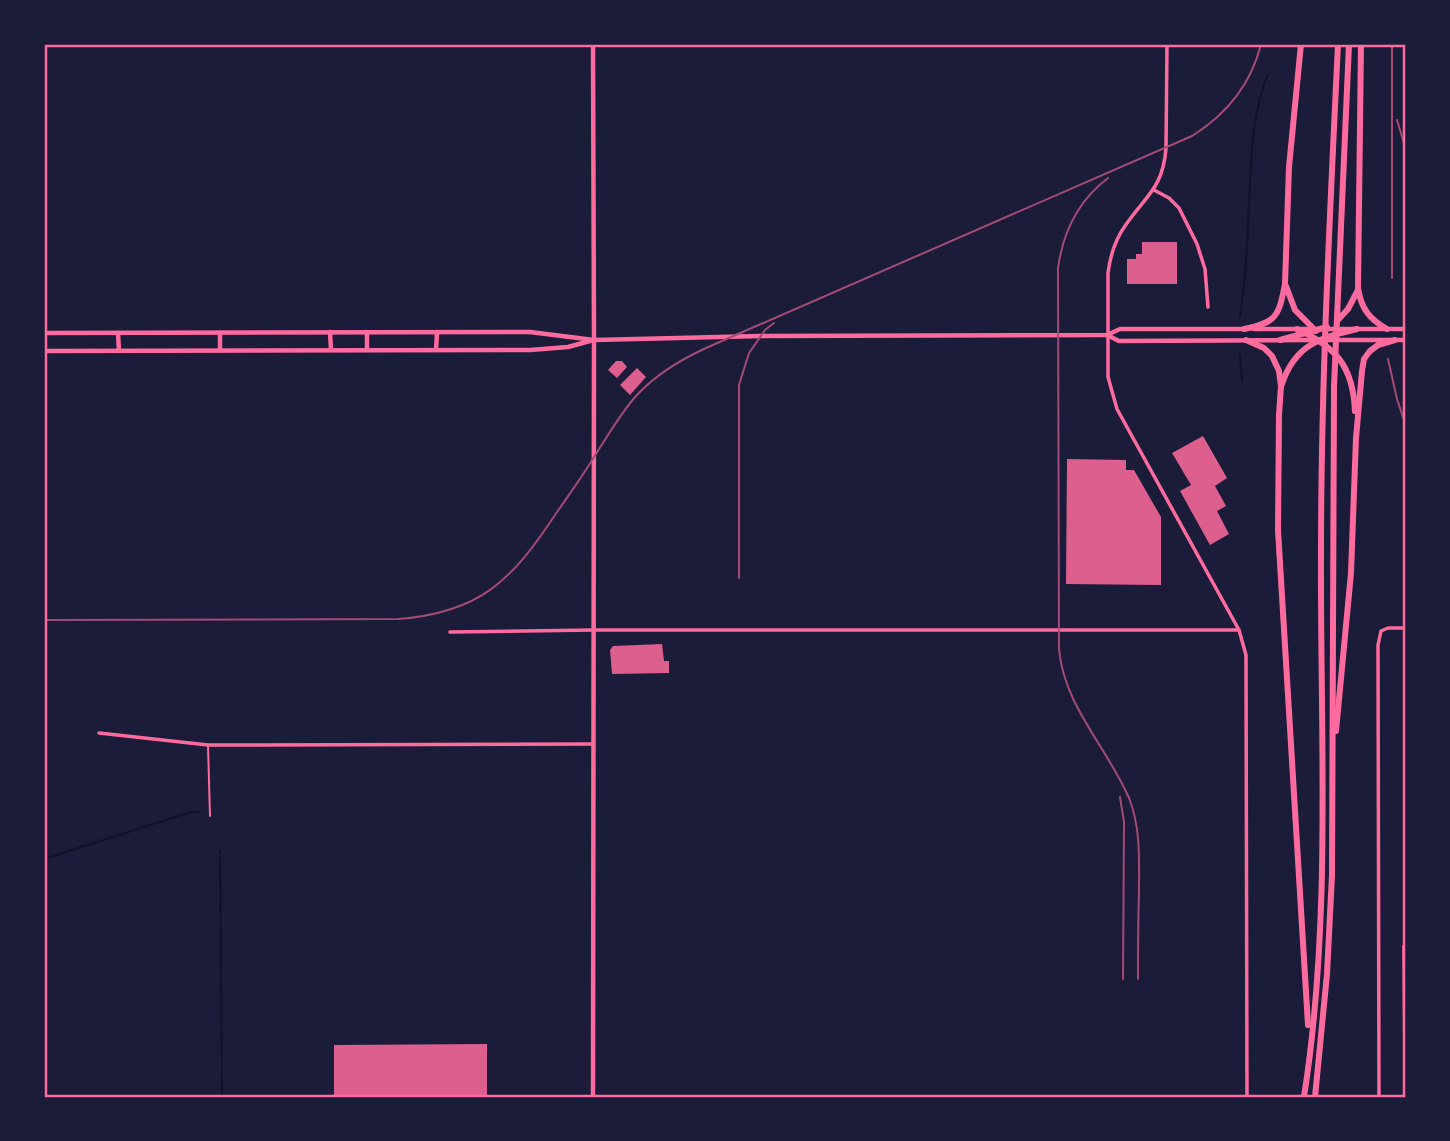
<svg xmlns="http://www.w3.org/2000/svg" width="1450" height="1141" viewBox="0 0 1450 1141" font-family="Mulish,sans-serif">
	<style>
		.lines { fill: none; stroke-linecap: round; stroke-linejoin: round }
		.stream { stroke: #12122b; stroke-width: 2 }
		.building { fill: #dd5f8e }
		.service { stroke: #ff6b9d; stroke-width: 2 }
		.minor { stroke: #ff6b9d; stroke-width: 3.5 }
		.tertiary { stroke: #ff6b9d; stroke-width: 4.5 }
		.secondary { stroke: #ff6b9d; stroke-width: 4.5 }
		.motorway { stroke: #ff6b9d; stroke-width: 6 }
		.rail { stroke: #a44b75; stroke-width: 2 }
		.neatline { fill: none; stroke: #ff6b9d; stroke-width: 2.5 }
	</style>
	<rect width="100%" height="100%" fill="#1b1b3a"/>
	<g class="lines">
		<g class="stream">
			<path d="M1240,316C1247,271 1248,225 1250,180C1252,144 1254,108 1268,74"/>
			<polyline points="1240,354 1242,382"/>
			<polyline points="220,851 222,1097"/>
			<polyline points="44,859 191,812 200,812"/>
		</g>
	</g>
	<g class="building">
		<polygon points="1142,242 1177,242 1177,284 1127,284 1127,259 1136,259 1136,254 1142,254"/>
		<polygon points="616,361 622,361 627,367 617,378 608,370"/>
		<polygon points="637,368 646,377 630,395 620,385"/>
		<polygon points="1203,436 1227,478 1215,486 1226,506 1217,511 1229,534 1210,545 1180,491 1191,485 1172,453"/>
		<polygon points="1067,459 1126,460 1126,470 1134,470 1161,517 1161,585 1066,584"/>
		<polygon points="662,644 664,661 669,661 669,673 612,674 610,650 613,646"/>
		<rect x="1403" y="815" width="3" height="40"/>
		<polygon points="1402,945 1406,945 1406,1035 1403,1035"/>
		<polygon points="487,1044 487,1097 334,1097 334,1045"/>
	</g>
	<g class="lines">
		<polyline class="service" points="208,746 210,816"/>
		<g class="minor">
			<path d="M1167,44L1166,148C1163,189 1145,196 1125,226C1115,240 1110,257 1108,273V377L1117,409L1239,630L1246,655L1247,1097"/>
			<polyline points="1154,190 1169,198 1179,208 1197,244 1205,269 1208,307"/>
			<polyline points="450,632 593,630 1239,630"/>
			<polyline points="99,733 208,745 593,744"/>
			<polyline points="44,993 44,1097"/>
			<polyline points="1379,1097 1378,645 1381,631 1388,628 1406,628"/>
		</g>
		<polyline class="tertiary" points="593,44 594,340"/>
		<g class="secondary">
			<polyline points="1254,329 1312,329"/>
			<polyline points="1324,329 1406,329"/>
			<polyline points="330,332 331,350"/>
			<polyline points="367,332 367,350"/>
			<polyline points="44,333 530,332 594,340 760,336 1107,335 1120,329 1245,329"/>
			<polyline points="118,333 119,351"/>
			<polyline points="1107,335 1119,341 1314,340"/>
			<polyline points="1323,340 1406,340"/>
			<polyline points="220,350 220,333"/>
			<polyline points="436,350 437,332"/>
			<polyline points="44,351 530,350 568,347 590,341"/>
			<polyline points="593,1097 594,340"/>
		</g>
		<g class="motorway">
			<path d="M1361,44L1358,288C1361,308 1369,319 1387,329"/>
			<polyline points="1286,286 1295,310 1316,331"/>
			<polyline points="1337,321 1348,309 1358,290"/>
			<path d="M1244,329C1277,323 1279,315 1285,284L1289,167L1301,44"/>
			<path d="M1297,329C1336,347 1353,366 1355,411"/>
			<polyline points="1246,340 1264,348 1272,356 1279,371 1281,386 1279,415 1278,530 1308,1025"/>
			<polyline points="1280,340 1327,327"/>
			<path d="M1282,384C1295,345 1319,338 1357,329"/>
			<polyline points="1336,731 1351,573 1356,438 1362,371 1364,359 1370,351 1378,345 1395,340"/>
			<path d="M1304,1097C1332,918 1320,733 1321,552C1321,382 1330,213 1338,44"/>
			<polyline points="1315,1097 1327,974 1332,875 1334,387 1349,44"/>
		</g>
		<g class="rail">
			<polyline points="1392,44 1392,79"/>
			<polyline points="1392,71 1392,278"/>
			<polyline points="1397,120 1406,150"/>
			<path d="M1108,178C1079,200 1063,232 1058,268L1059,649C1064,706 1107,747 1129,798C1141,828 1139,861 1139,893C1138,922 1138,951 1138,979"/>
			<polyline points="1388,359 1397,399 1406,426"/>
			<polyline points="739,578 739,385 749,353 765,330 774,323"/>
			<path d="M44,620L398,619C480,613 512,580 555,515C568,496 582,477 594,457C607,437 620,414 636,396C656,374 680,360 706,348L1192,136C1227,114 1251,85 1261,44"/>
			<polyline points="1120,797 1124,822 1123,979"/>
		</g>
	</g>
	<rect width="1450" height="1141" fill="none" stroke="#1b1b3a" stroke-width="91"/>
	<rect x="46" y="46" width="1358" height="1050" class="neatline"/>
</svg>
